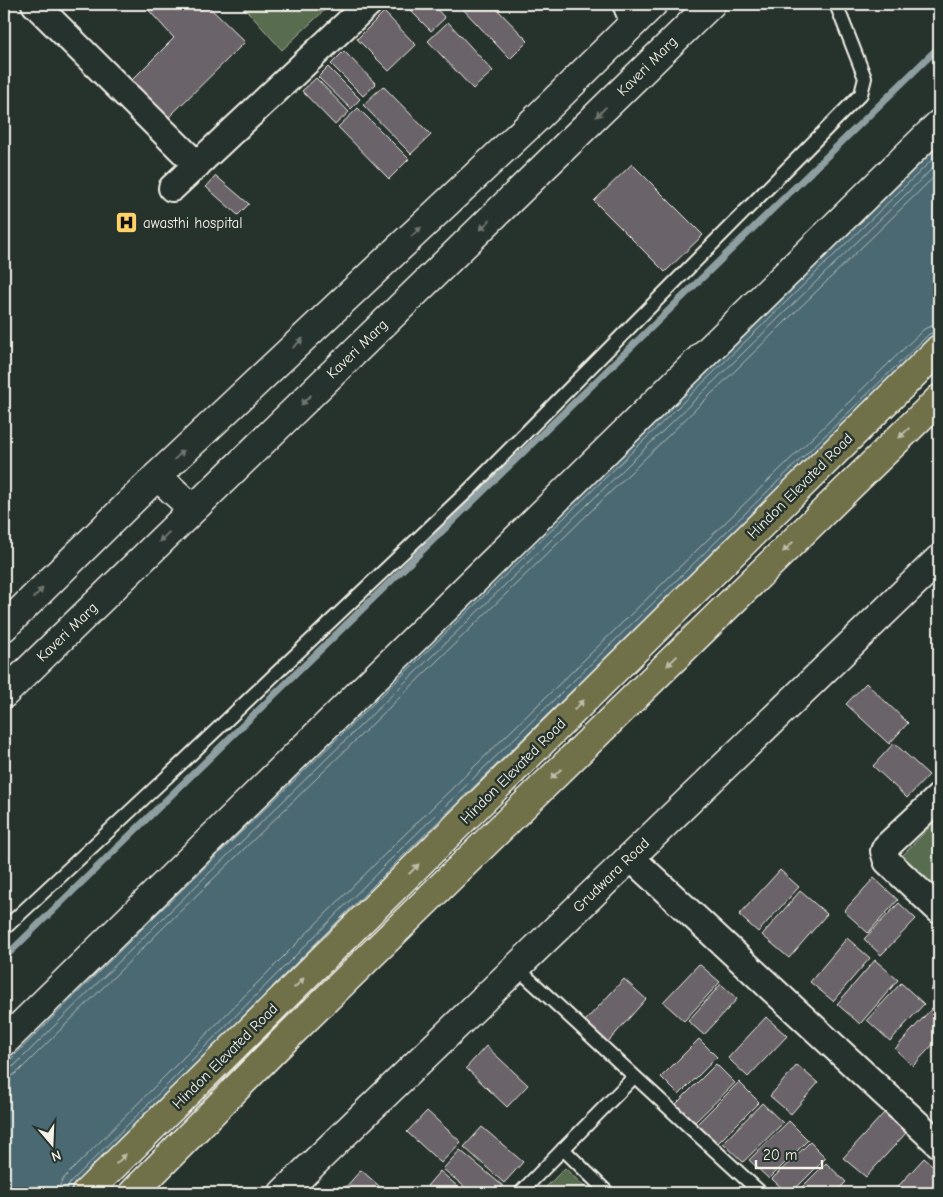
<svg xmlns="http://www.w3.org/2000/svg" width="943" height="1197" viewBox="0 0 943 1197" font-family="'Comic Neue',sans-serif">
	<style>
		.green { fill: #586c50; stroke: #a6ae9c }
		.water { fill: #4c6972; stroke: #8f9fa1 }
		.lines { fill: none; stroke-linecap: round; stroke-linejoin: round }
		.shore { stroke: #b1bbb9; stroke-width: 1 }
		.stream { stroke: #8f9fa1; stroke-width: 7 }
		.building { fill: #6b636b; stroke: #f4f1e8 }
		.service-casing { stroke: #f4f1e8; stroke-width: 16 }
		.minor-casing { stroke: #f4f1e8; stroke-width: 30 }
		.tertiary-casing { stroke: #f4f1e8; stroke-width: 31 }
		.motorway-casing { stroke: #f4f1e8; stroke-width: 31 }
		.service { stroke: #26332d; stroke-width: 12 }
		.minor { stroke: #26332d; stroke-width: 26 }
		.tertiary { stroke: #26332d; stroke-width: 28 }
		.motorway { stroke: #6f704a; stroke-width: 28 }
		.oneway { fill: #6e766e }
		.oneway2 { fill: #bfbda9 }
		.labels { text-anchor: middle; stroke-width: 5; stroke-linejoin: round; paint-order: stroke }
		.street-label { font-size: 15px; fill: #f4f1e8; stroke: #26332d }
		.poi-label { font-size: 15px; fill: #f4f1e8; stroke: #26332d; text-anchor: start }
	</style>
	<rect width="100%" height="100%" fill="#26332d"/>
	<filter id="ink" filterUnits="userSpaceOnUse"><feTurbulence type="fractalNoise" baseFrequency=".02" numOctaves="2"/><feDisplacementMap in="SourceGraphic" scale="10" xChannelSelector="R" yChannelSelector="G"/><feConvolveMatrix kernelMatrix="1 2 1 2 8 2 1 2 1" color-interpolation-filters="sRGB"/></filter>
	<g filter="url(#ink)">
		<g class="green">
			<polygon points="241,4 331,4 282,50"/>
			<polygon points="939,817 939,892 901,857"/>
			<polygon points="565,1168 591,1193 540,1193"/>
		</g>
		<polygon class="water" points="939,146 939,340 76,1193 4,1193 4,1060 151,914"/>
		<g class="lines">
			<g class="shore">
				<polyline points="272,987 407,852 577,686"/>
				<polyline points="4,1063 9,1061 154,917 939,153"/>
				<polyline points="4,1069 14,1066 159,922 939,162"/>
				<polyline points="4,1077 12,1076 19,1071 164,927 939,172"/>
				<polyline points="59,1193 60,1185 64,1178 397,842 924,329 939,323"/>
				<polyline points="66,1193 70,1183 402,848 929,334 939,331"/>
			</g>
			<polyline class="stream" points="4,958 939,47"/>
		</g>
		<g class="building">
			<polygon points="143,4 206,4 245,42 169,117 132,80 174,38"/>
			<polygon points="404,4 432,4 445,18 431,31"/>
			<polygon points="462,4 492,4 528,41 510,59 460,6"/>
			<polygon points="384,12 416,45 389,71 357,39"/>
			<polygon points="448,22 493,71 473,89 428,41"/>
			<polygon points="344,51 376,84 363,96 331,64"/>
			<polygon points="328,67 360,99 351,109 318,77"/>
			<polygon points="316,78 349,112 335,125 302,91"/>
			<polygon points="383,86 431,135 411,154 363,105"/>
			<polygon points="358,108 409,159 389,179 338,127"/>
			<polygon points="632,164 703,235 665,272 594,201"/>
			<polygon points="216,176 249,204 238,215 206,187"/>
			<polygon points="866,683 908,723 889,744 846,704"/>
			<polygon points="894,743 929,775 907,798 873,766"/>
			<polygon points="780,870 799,887 758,932 739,915"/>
			<polygon points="874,878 898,900 868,933 844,911"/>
			<polygon points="800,891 827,914 789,958 762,935"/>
			<polygon points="899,903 916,919 881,955 864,939"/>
			<polygon points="847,938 870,958 833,1001 810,982"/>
			<polygon points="875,960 898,980 860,1024 837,1004"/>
			<polygon points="699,964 720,982 684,1021 663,1002"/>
			<polygon points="624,979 646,999 608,1042 585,1021"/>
			<polygon points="939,979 939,998 930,990"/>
			<polygon points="901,983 924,1004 890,1041 867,1020"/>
			<polygon points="721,984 737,999 704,1035 688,1021"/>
			<polygon points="932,1008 939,1015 939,1038 913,1066 895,1049"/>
			<polygon points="766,1017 787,1036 748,1077 728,1058"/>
			<polygon points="699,1039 717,1057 679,1095 661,1077"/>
			<polygon points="486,1046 528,1085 507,1107 466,1068"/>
			<polygon points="716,1064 735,1083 695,1122 676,1104"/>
			<polygon points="797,1065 818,1083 791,1114 770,1096"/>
			<polygon points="739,1082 759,1102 717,1144 697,1124"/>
			<polygon points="762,1103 783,1123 743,1162 723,1143"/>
			<polygon points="427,1111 461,1142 441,1163 407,1132"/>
			<polygon points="884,1113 906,1133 866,1177 843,1158"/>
			<polygon points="789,1121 808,1140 769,1179 749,1160"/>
			<polygon points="482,1127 523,1162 504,1183 464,1147"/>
			<polygon points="810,1142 826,1158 791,1193 787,1193 772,1179"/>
			<polygon points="460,1150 503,1186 497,1193 472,1193 443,1169"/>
			<polygon points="924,1158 939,1171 939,1186 932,1193 892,1193"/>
			<polygon points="826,1163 846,1182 835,1193 796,1193"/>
			<polygon points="361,1170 387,1193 349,1193 344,1189"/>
			<polygon points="440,1171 465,1193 436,1193 427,1186"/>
		</g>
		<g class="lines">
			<defs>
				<g id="service">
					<polyline points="4,929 169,775 470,489 861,94 865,78 836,4"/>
					<polyline points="516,967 761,1193"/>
					<polyline points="563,1149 608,1193"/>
					<polyline points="520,1193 634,1077"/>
				</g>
				<g id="minor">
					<polyline points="35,4 197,165"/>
					<polyline points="626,4 634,23"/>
					<polyline points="172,188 368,4"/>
					<polyline points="939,797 886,847 884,851 887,861 939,910"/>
					<polyline points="630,857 939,1144"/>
				</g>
				<g id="tertiary">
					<polyline points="157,476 193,509"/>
					<polyline points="4,627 157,476 538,117 653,4"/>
					<polyline points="4,694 711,4"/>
					<polyline points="4,1042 939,124"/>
					<polyline points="283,1193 939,559"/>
				</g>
				<g id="motorway">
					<polyline points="86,1193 939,349"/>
					<polyline points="133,1193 272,1052 939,399"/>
				</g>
			</defs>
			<use href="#service" class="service-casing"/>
			<use href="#minor" class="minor-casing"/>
			<use href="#tertiary" class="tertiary-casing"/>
			<use href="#motorway" class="motorway-casing"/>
			<use href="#service" class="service"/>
			<use href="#minor" class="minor"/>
			<use href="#tertiary" class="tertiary"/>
			<use href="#motorway" class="motorway"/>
		</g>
		<defs><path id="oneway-solid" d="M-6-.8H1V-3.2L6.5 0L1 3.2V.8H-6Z" transform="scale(1.25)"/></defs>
		<g class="oneway">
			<use href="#oneway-solid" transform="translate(601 112) rotate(135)"/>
			<use href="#oneway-solid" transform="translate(485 225) rotate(136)"/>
			<use href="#oneway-solid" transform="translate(416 232) rotate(-43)"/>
			<use href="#oneway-solid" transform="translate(298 343) rotate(-43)"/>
			<use href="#oneway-solid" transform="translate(306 400) rotate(136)"/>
			<use href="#oneway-solid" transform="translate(179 455) rotate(-43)"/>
			<use href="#oneway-solid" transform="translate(164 537) rotate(136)"/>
			<use href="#oneway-solid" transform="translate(38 593) rotate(-45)"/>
		</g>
		<g class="oneway2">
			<use href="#oneway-solid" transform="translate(904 433) rotate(136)"/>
			<use href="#oneway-solid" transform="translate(788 547) rotate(136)"/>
			<use href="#oneway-solid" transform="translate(672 661) rotate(136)"/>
			<use href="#oneway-solid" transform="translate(579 705) rotate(-45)"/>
			<use href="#oneway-solid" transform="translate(556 774) rotate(136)"/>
			<use href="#oneway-solid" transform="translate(414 869) rotate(-45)"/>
			<use href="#oneway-solid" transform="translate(299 983) rotate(-45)"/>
			<use href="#oneway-solid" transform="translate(121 1159) rotate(-45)"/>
		</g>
	</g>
	<defs>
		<symbol id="hospital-square" viewBox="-11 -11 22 22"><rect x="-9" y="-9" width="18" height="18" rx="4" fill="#ffd166" stroke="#26332d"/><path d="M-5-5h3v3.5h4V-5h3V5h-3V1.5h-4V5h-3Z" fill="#111"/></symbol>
	</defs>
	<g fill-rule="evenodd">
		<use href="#hospital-square" x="114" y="210" width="25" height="25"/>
	</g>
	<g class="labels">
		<g class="street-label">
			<text transform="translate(647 66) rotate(-45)" y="5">Kaveri Marg</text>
			<text transform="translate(357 349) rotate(-44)" y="5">Kaveri Marg</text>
			<text transform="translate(800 486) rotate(-45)" y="5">Hindon Elevated Road</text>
			<text transform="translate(67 632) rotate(-44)" y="5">Kaveri Marg</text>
			<text transform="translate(513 771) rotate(-45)" y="5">Hindon Elevated Road</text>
			<text transform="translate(611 875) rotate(-44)" y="5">Grudwara Road</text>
			<text transform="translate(225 1056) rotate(-45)" y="5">Hindon Elevated Road</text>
		</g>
		<g class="poi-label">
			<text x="143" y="228">awasthi hospital</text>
		</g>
	</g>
	<rect width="943" height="1197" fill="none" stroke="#26332d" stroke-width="20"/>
	<rect x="10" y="10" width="923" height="1177" fill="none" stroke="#f4f1e8" stroke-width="2" filter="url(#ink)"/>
	<g transform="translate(52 1144) rotate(161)" stroke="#26332d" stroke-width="4" paint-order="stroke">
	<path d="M0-4L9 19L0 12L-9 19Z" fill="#f4f1e8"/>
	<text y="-8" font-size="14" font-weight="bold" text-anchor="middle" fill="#f4f1e8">N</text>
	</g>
	<path d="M756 1160v8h66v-8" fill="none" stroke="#f4f1e8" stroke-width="2.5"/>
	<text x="763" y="1160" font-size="15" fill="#f4f1e8" stroke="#26332d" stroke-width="4" paint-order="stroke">20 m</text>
</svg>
